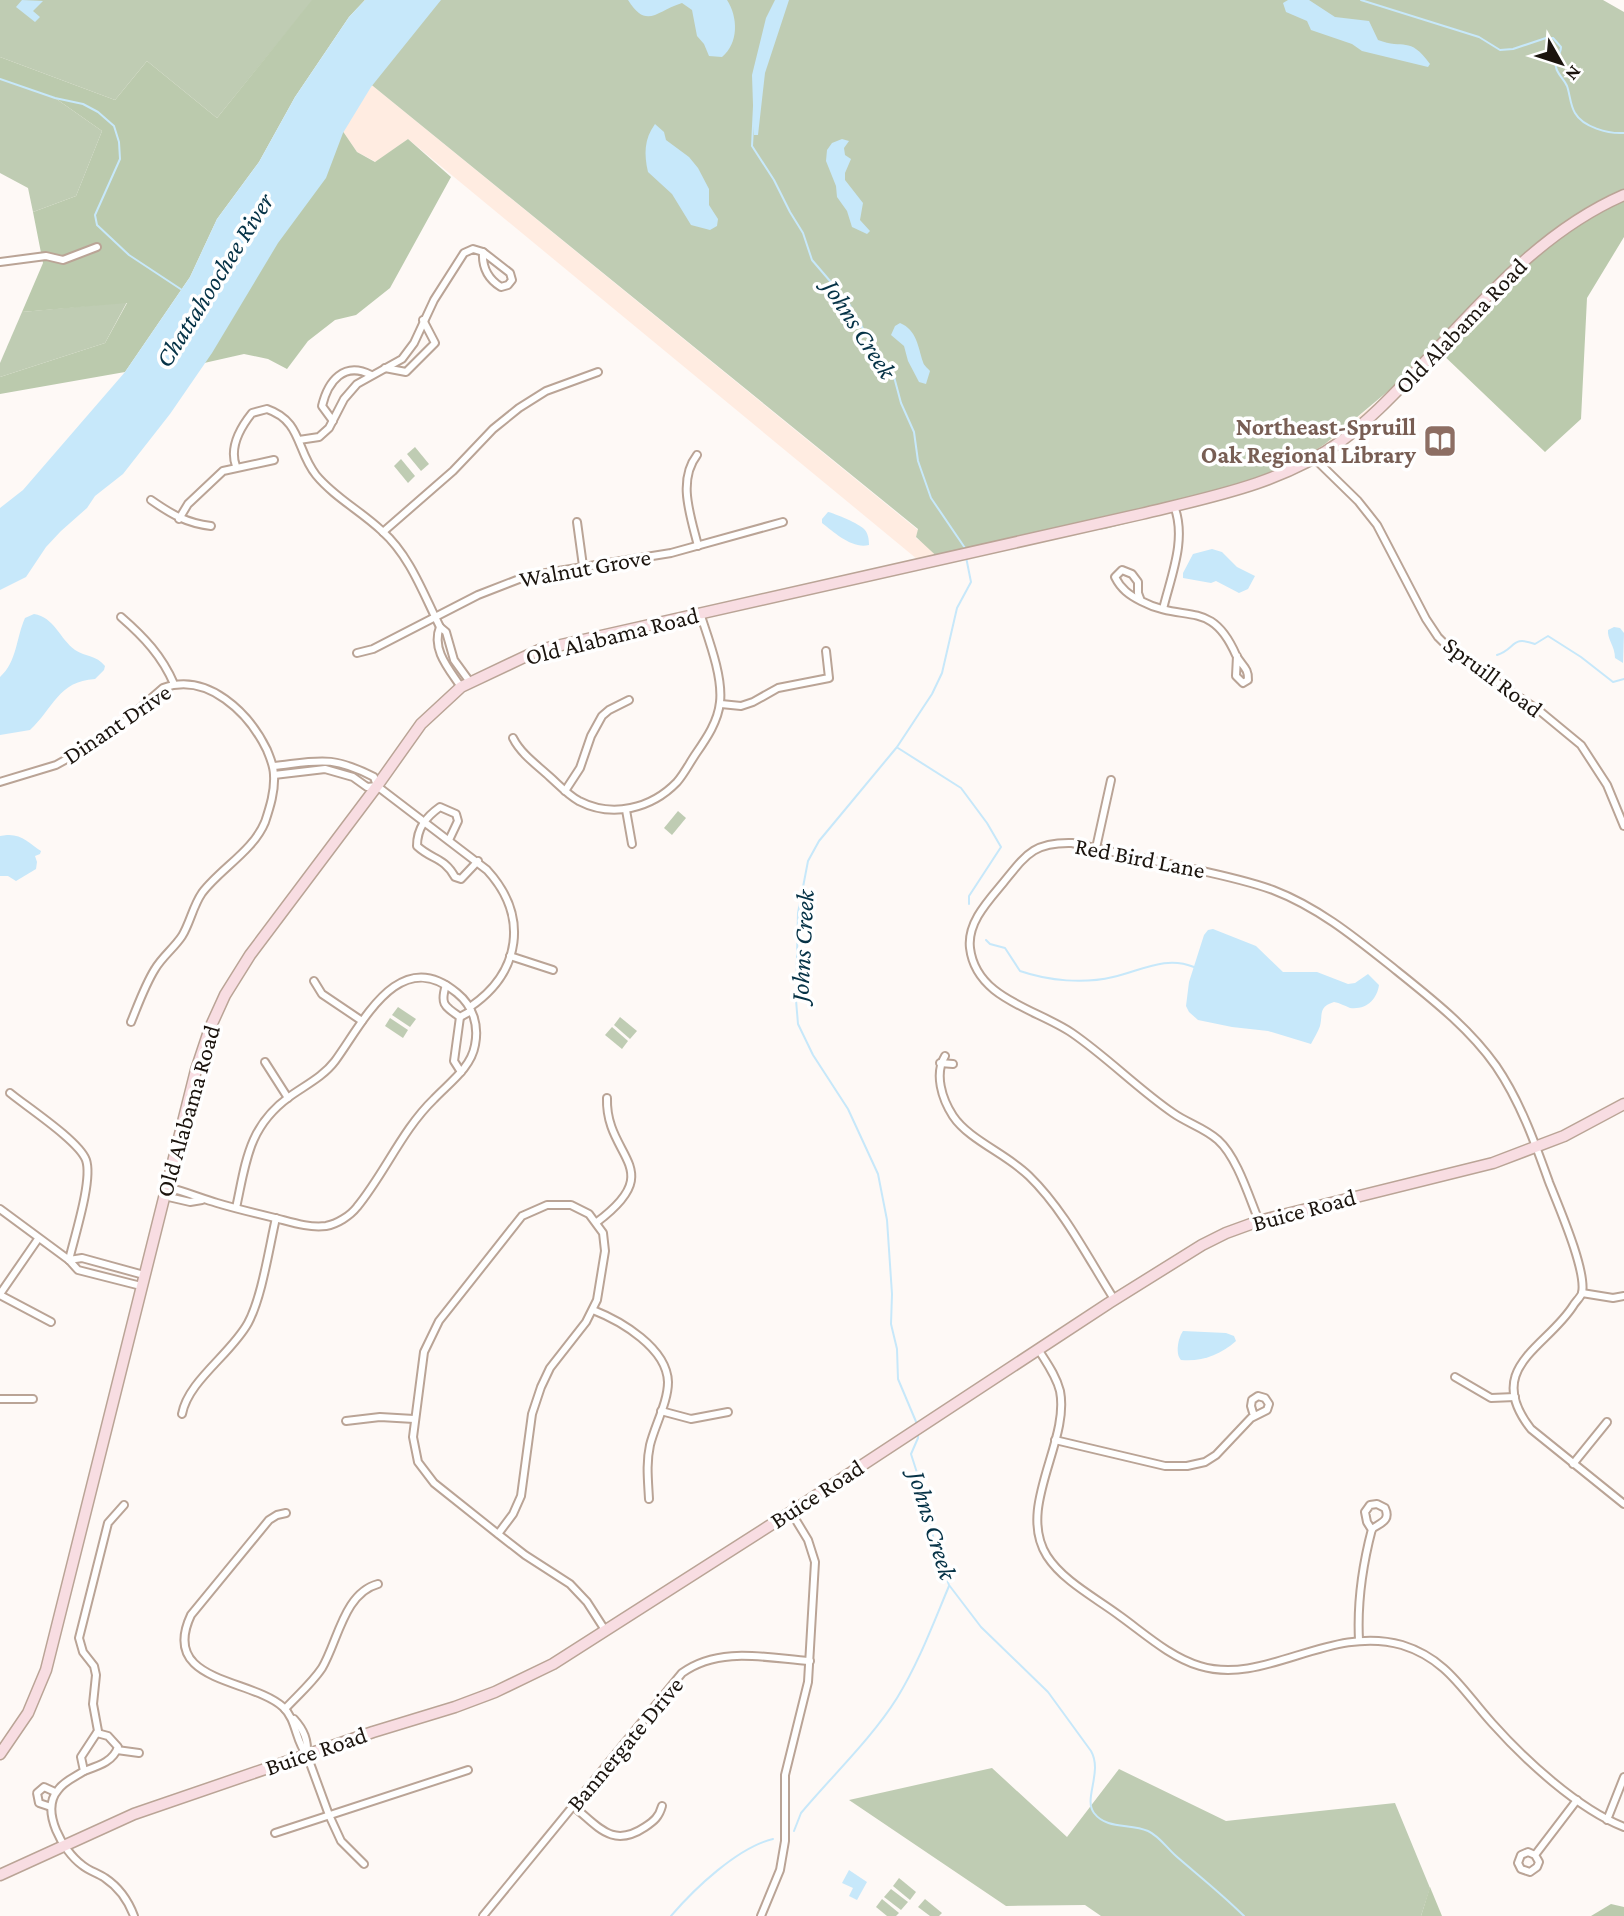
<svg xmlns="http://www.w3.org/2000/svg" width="1624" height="1916" viewBox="0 0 1624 1916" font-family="'Crimson Pro',serif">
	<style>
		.built { fill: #ffece1 }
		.green { fill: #bfccb3 }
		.forest { fill: #bbcaad }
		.water { fill: #c7e8fa }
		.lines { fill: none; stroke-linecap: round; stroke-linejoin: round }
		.stream { stroke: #c7e8fa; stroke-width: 2 }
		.street-casing { stroke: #baa496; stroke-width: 10 }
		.secondary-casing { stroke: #baa496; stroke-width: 13 }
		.street { stroke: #fff; stroke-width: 6 }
		.secondary { stroke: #f8dde2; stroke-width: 10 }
		.labels { text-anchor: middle; stroke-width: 7; stroke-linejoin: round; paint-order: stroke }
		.street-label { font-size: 24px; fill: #1b140e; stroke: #fff }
		.education-label { font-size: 24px; font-weight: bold; fill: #785e54; stroke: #fff; text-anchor: end }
		.water-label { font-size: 26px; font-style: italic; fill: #053246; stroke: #fff }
	</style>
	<rect width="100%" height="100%" fill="#fef9f6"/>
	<g class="built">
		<polygon points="368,82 918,530 916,538 946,559 923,564 408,139 376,162 357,152 338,124"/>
		<polygon points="1439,351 1314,461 1268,480 1325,444"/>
	</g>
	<g class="green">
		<polygon points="0,0 313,0 217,118 147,61 115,100 0,57"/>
		<polygon points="439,0 1603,0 1624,12 1624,193 1325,444 1268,480 1183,509 1105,529 1007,542 944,563 916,537 918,529 368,82"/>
		<polygon points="0,79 55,98 102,131 76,196 33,212 28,188 0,173"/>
		<polygon points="127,302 105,343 0,377 0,363 22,312"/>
		<polygon points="415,447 429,464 421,471 407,454"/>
		<polygon points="401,459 415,476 408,483 394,466"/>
		<polygon points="678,811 686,818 672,835 664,828"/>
		<polygon points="398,1007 416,1019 410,1027 392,1015"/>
		<polygon points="620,1017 637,1031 630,1039 614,1025"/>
		<polygon points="390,1018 408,1030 403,1038 385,1026"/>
		<polygon points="612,1027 628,1041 622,1049 605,1035"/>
		<polygon points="992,1768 1067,1837 1119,1769 1226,1821 1395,1803 1430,1888 1421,1916 1101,1916 1085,1905 1006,1906 849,1800"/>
		<polygon points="899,1878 916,1892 910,1900 893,1886"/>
		<polygon points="891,1889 908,1902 901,1910 884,1897"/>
		<polygon points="882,1899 899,1913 896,1916 887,1916 876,1907"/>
		<polygon points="925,1899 942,1913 939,1916 930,1916 918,1907"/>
	</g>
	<g class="forest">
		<polygon points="312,0 365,0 349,17 295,97 259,162 217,219 190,277 125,372 0,394 0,377 105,343 127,303 22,312 43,263 33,212 76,196 102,131 55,98 0,79 0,57 115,100 147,61 217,118"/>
		<polygon points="340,127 357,152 375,162 408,139 451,177 390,288 356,315 335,320 308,341 287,369 268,359 244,354 182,368"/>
		<polygon points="1624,195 1624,237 1587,298 1581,419 1545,452 1439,351 1526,263 1580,215"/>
		<polygon points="1430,1887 1442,1916 1421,1916"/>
		<polygon points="1611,1904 1624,1907 1624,1916 1591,1916"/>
	</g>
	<g class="water">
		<polygon points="22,0 43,1 33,11 40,17 35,22 16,7"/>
		<polygon points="365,0 441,0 371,87 343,133 326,178 278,243 212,353 170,414 123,474 95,496 87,508 61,531 46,547 26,577 0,590 0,508 23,490 125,372 190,277 217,219 259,162 295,97 349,17"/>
		<path d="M628,0H727C738,17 739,43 722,57L709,56L704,44L697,36L692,10L682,3C656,11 647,30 628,0Z"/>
		<polygon points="775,0 789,0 765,73 758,135 754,135 752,75 766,18"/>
		<path d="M1288,0H1309L1335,17L1369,21L1378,40C1404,50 1409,35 1430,64L1428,67L1362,51L1352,44L1311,30L1307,21L1286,12L1283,3Z"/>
		<path d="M655,124L664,132L666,140L689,157L698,168L709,189V205L718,219L717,226L710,230L691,225L672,194L648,172C644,154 644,139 655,124Z"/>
		<polygon points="842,139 849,141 844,148 845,155 851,159 845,173 845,180 863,203 860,220 870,231 867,234 852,227 847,211 837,197 836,186 826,161 827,150 832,143"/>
		<path d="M900,323C917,330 918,347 923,362C924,366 928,368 930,371L926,384L919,382L908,361L904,346L891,335L895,326Z"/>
		<path d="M828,512C834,513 860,524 864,529C868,533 869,539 869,545C852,549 835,533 822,523V519Z"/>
		<polygon points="1212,549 1222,552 1237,567 1255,576 1248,589 1239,593 1216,581 1211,583 1183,578 1183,573 1193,554"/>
		<path d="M34,614C54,617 60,639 75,650C86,657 96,655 105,666L104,670L95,679C58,681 53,709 30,730L0,735V677C17,662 16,638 25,618Z"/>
		<path d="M1614,627L1620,628L1624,633L1623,663L1615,658C1615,646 1607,639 1608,630Z"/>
		<path d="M7,835C22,834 30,844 41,851L40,854L35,856L37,862L36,869L16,881L8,876H0V836Z"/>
		<path d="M1213,929L1256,946L1283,972H1317L1348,984L1355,983L1368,974L1379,985C1377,999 1367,1010 1350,1008C1345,1006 1340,1003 1334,1002C1318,1007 1323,1014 1320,1026C1318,1032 1314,1038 1311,1044L1268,1031L1232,1027L1198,1020L1189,1012L1186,1006L1189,982L1204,935L1208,930Z"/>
		<path d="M1183,1331L1226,1333L1234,1336L1236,1341C1220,1355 1202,1362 1181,1360C1175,1354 1178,1338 1183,1331Z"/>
		<polygon points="849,1870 867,1882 857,1900 849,1896 853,1888 842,1883"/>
	</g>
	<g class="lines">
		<g class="stream">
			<path d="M1361,0L1479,37L1500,50L1513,49L1546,38H1553L1561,47C1561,55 1554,59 1556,67C1557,74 1564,79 1567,86C1570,94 1570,105 1575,113C1583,127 1608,134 1624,133"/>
			<polyline points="0,79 55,98 83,104 98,112 114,126 119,142 120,159 95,215 97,225 129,255 182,290"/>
			<polyline points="754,106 752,146 774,180 790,212 803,233 812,260 848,302 867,336 893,373 901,403 914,432 918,461 931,498 965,548"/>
			<path d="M1497,655C1516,649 1511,635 1535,644L1548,636L1581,657L1613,682L1624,679"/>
			<polyline points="898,748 961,788 987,823 1001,847 969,896 969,904"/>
			<path d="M986,940L990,944L1005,948L1020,971C1049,981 1084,984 1113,977C1141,971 1165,955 1194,967"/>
			<polyline points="917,1424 898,1379 897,1349 891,1324 892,1294 887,1220 878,1174 848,1109 813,1055 798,1024 796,1000 798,913 808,861 819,841 897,747 932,694 942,673 957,608 971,582 966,557"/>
			<path d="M918,1433V1438L911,1454L926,1501L936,1551L949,1585L981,1627L1048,1692L1091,1751C1103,1772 1083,1799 1094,1813C1107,1830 1130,1823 1148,1831C1159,1836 1167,1848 1176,1856C1199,1876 1222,1894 1244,1916"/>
			<path d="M794,1831L801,1813C832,1776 872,1738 897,1698C919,1662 933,1624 949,1586"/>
			<path d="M671,1916C694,1889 738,1847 773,1839"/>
		</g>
		<defs>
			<g id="street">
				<path d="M483,252L510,273L512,280L508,285L501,287C488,279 482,267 483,252Z"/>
				<polyline points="0,262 46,256 63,260 97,247"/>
				<polyline points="385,368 406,372 435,343 423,320"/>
				<path d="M333,421L322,406C328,381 344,361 371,375"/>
				<polyline points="299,440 319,437 329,428 344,399 357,384 402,359 414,343 434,300 464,253 473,249 483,252"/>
				<path d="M697,455C677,481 691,517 698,546"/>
				<polyline points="1314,458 1358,501 1377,525 1426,619 1438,637 1455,654 1541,712 1581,745 1607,785 1624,826"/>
				<path d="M236,466C229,447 240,428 252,413L267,409C302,421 296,450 316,475C334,497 361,511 382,531C410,556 423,593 440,627L446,632L454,660L470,682"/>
				<path d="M151,500C171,514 186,523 211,526"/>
				<polyline points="179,519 188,504 223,471 274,460"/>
				<polyline points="577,522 583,566"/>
				<polyline points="383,532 453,471 493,429 519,408 546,391 598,372"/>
				<path d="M1141,601C1129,595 1121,589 1115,577L1122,570L1132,574L1138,582V593L1141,601C1185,624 1211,598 1236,655C1241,665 1249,668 1248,680L1243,683L1236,676L1237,656"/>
				<path d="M1163,609C1171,576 1187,539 1174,506"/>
				<path d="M121,617C144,637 162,656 174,684"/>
				<path d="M440,627C431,649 449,669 461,687"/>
				<polyline points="357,653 373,649 478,595 527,576 671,553 783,522"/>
				<polyline points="721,704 741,706 753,702 778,688 829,678 826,651"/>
				<path d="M513,738C521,754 537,765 550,777C559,785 568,795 579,801C612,818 651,809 677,782C684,774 689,764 695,755C706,739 718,722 720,702C723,676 708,638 700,613"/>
				<path d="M273,766C319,761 331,755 374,777L377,786"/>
				<polyline points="274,775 325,769 353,777 367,787 377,786"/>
				<path d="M0,782L56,765L108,736L163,688C208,672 249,713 267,750C270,758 274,766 274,775C275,791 270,807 265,822C253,851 220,869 202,893C193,906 190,923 182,936C174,948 162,957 155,969C145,985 138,1005 131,1022"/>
				<path d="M377,786L487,870C529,916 521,972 470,1007"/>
				<polyline points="565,791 580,768 591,736 602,716 609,710 629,700"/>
				<polyline points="626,810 632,844"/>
				<path d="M449,840L458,821L456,814L440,807C426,817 417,828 417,846C432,860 444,857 455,877L461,879L478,861"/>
				<polyline points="1096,848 1111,780"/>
				<polyline points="510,956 553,970"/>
				<polyline points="314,981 322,994 362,1021"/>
				<path d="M446,985C440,1004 444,1006 460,1017L471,1011"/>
				<polyline points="460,1017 454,1061 461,1072"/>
				<path d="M945,1056C934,1074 942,1099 953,1116C969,1140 1007,1154 1029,1176C1064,1210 1088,1258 1114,1299"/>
				<polyline points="265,1062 288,1098"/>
				<polyline points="940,1063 953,1064"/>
				<path d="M10,1093C27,1107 79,1141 86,1160C93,1180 74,1238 69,1260"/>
				<path d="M166,1187C184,1191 200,1198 217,1203C237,1209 258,1214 279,1219C294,1223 310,1228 326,1226C337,1224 350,1216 357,1207C385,1173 402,1130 434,1099C449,1083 471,1068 475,1045C479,1025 473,1006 457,993C399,944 363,1023 335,1061C323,1077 304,1086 289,1097C248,1127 246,1162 236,1208"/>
				<polyline points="164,1196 190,1202 202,1200"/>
				<polyline points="0,1209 69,1260 78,1270 141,1286"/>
				<path d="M1259,1221C1249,1197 1237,1157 1218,1140C1205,1128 1187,1123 1173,1113C1138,1089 1107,1057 1072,1033C1037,1009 976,999 970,948C967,923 988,901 1003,883C1026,855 1033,842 1072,843C1105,850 1137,858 1170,864C1205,872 1240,878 1273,890C1320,908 1358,940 1397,971C1433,1000 1469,1028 1496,1066C1520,1101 1535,1143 1549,1182C1558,1205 1587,1271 1582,1293C1581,1297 1575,1302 1573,1306C1546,1348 1483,1368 1531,1429L1624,1504"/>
				<path d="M597,1222C669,1168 605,1158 607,1098"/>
				<polyline points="69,1260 82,1258 144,1275"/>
				<polyline points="1582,1293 1613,1298 1624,1296"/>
				<polyline points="0,1294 38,1239"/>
				<polyline points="0,1295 51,1322"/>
				<path d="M593,1310C621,1321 667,1348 668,1382C668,1402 655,1425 650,1445C646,1463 648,1480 649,1499"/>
				<path d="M1038,1349C1046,1362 1056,1375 1060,1391C1070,1442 1016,1507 1047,1556C1063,1581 1096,1598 1120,1616C1145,1634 1170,1657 1200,1666C1265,1686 1330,1624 1402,1645C1447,1659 1463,1691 1492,1723C1525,1760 1578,1809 1624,1827"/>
				<polyline points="1455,1377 1491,1398 1515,1397"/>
				<polyline points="0,1399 33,1399"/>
				<polyline points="661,1411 691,1419 728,1412"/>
				<path d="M182,1414C188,1381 231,1354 248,1323C262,1297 269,1248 276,1218"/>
				<polyline points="346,1421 380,1417 414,1419"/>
				<polyline points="1055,1440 1165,1466 1187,1466 1205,1462 1216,1455 1251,1418 1267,1410 1269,1404 1265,1398 1258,1396 1252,1400 1251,1406 1254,1416"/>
				<polyline points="1573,1464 1607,1422"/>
				<path d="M124,1505L108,1523L79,1638L83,1652L94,1666L96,1675L93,1704L98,1731L81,1757L84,1771C75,1777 64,1781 58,1790C40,1811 63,1851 82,1865C89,1871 98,1873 105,1878C120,1888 128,1900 134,1916"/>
				<path d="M286,1513L277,1515L269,1520L191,1615C159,1683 251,1678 283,1707C297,1720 295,1741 307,1755L329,1815L341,1841L364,1864"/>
				<polyline points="498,1534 513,1514 521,1496 532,1414 541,1387 550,1368 586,1322 597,1300 605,1251 603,1233 589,1214 571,1205 547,1205 522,1216 439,1321 424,1352 413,1437 418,1462 434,1483 498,1534 525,1555 570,1584 587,1602 605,1630"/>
				<path d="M1359,1640C1357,1601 1362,1567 1372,1529C1380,1523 1391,1521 1385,1508L1377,1504L1370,1505L1365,1512L1367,1522L1372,1530"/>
				<path d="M285,1709C297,1696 312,1683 322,1668C338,1641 344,1593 378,1584"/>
				<path d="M294,1719C304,1730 308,1740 307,1755"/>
				<polyline points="117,1750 139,1753"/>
				<path d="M84,1771C98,1766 113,1762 118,1747L108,1736L97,1733"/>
				<path d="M573,1806C598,1826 612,1849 645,1827C654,1821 659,1817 662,1806"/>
				<polyline points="51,1807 39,1803 37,1793 44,1787 55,1792"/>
				<polyline points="1607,1820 1624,1777"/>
				<polyline points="275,1833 468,1770"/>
				<polyline points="1535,1855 1528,1852 1521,1855 1518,1863 1521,1869 1530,1872 1537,1867 1539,1862 1535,1855 1577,1800"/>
				<path d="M483,1916L682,1673C719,1646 767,1658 810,1661"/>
				<polyline points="761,1916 780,1870 785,1841 785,1775 808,1682 815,1562 808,1540 791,1512"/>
			</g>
			<g id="secondary">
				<path d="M0,1754L28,1713L46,1670L196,1070L210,1028L225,995L250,955L377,786L421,724L461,687L539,650L1141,514C1210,497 1281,484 1340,442C1370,420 1396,392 1422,365C1483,301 1541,231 1624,195"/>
				<polyline points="0,1875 134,1814 373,1732 455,1707 495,1692 553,1664 791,1512 1109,1303 1202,1245 1226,1233 1259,1221 1493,1163 1564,1136 1624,1104"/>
			</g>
		</defs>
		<use href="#street" class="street-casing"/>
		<use href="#secondary" class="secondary-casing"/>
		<use href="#street" class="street"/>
		<use href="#secondary" class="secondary"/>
	</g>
	<defs>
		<symbol id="library-square" viewBox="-11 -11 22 22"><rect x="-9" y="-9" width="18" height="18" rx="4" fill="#8d6e63" stroke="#fff"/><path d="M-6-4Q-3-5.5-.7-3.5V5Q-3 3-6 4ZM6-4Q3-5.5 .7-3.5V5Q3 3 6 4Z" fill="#fff"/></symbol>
	</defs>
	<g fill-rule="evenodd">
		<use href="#library-square" x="1421" y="422" width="38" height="38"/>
	</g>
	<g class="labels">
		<g class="street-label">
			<text transform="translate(1461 326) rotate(-46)" y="8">Old Alabama Road</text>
			<text transform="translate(585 568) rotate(-10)" y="8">Walnut Grove</text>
			<text transform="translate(612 636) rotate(-14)" y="8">Old Alabama Road</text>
			<text transform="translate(1493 677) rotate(37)" y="8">Spruill Road</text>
			<text transform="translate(117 724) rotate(-34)" y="8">Dinant Drive</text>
			<text transform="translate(1140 858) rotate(11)" y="8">Red Bird Lane</text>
			<text transform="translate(188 1111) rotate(-74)" y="8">Old Alabama Road</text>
			<text transform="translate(1304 1210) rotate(-15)" y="8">Buice Road</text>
			<text transform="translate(817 1494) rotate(-33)" y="8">Buice Road</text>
			<text transform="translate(625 1744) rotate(-50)" y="8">Bannergate Drive</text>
			<text transform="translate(316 1751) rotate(-19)" y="8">Buice Road</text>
		</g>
		<g class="education-label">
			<text x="1416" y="435">Northeast-Spruill<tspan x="1416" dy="28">Oak Regional Library</tspan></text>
		</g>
		<g class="water-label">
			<text transform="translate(214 280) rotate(-58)" y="9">Chattahoochee River</text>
			<text transform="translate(860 329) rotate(57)" y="9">Johns Creek</text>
			<text transform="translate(802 946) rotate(-87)" y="9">Johns Creek</text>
			<text transform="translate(933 1525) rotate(73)" y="9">Johns Creek</text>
		</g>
	</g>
	<g transform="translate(1561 63) rotate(129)" stroke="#ffffff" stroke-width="5" paint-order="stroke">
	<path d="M0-5L12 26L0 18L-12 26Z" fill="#1b140e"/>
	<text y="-10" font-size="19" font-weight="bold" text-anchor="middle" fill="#1b140e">N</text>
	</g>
</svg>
